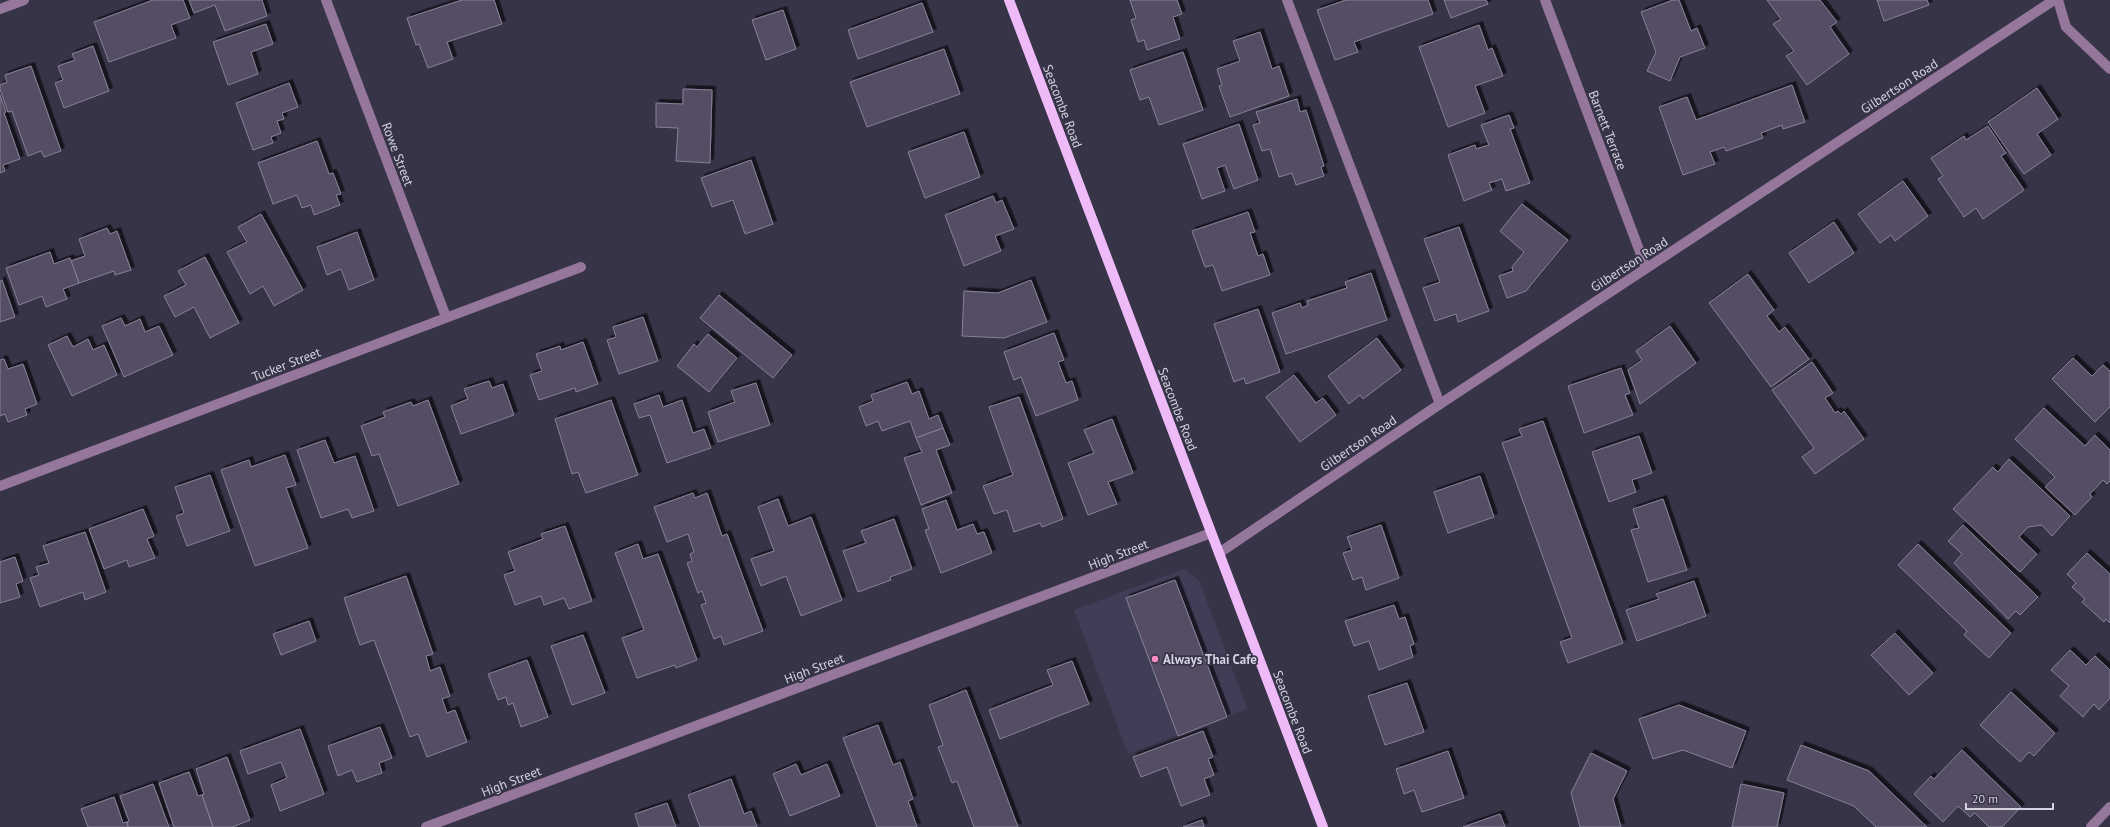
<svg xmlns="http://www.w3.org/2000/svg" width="2110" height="827" viewBox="0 0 2110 827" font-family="'PT Sans',sans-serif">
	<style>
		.built { fill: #403d57 }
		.building { fill: #544e63; stroke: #878198; filter: url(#shadow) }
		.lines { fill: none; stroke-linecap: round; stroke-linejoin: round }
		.minor { stroke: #96779c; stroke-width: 10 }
		.major { stroke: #efbaf8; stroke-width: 10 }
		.poi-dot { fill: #fb8fc4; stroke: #373448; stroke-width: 1.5 }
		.labels { text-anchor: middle; stroke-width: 3.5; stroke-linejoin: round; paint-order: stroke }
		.street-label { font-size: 13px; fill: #d4d3e0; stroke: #373448 }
		.poi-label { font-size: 13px; font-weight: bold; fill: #d4d3e0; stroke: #373448; text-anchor: start }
	</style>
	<defs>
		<filter id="shadow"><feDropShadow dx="3.5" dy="-3.5" stdDeviation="0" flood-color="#0009"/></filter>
	</defs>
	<rect width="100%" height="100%" fill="#373448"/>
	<polygon class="built" points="1184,569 1199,580 1247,709 1128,754 1074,610"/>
	<g class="building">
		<polygon points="153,0 183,0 190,18 171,25 176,38 109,62 94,22"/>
		<polygon points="189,0 262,0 267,16 225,31 215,5 194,13"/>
		<polygon points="462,0 494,0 502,24 447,42 453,59 428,68 419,44 416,45 407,18"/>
		<polygon points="1130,0 1177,0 1182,14 1173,17 1180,39 1147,50 1144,40 1138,42 1131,20 1136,18"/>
		<polygon points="1346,0 1428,0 1433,14 1354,42 1358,52 1335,60 1317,10"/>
		<polygon points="1444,0 1486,0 1488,4 1451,18"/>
		<polygon points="1673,0 1679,0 1691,31 1697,28 1705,48 1680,57 1670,81 1647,71 1656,52 1641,12"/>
		<polygon points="1767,0 1820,0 1837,22 1830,27 1849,54 1807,85 1786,56 1794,51 1773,24 1781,19"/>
		<polygon points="1877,0 1927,0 1929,5 1884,21"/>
		<polygon points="922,3 933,32 858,59 848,30"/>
		<polygon points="783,10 796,49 766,60 752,20"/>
		<polygon points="266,24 273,44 251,52 258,74 228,85 213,42"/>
		<polygon points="1479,25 1488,50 1492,48 1503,76 1475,86 1485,113 1448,127 1419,47"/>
		<polygon points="1260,32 1272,69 1279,66 1289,96 1230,117 1219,86 1222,85 1217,69 1240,61 1233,41"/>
		<polygon points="93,46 109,91 64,108 55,83 63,80 58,66 75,60 72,54"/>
		<polygon points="944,49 960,94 867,127 850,82"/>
		<polygon points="1183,52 1203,110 1159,125 1149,97 1140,100 1130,70"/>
		<polygon points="31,66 61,151 44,157 41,151 28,156 12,111 8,112 0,89 0,85 7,82 5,75"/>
		<polygon points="289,83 298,107 282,113 284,119 277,121 281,133 271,137 273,143 253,150 236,103"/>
		<polygon points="1792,85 1805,122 1783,129 1782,125 1761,133 1763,138 1726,151 1724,147 1710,152 1715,164 1683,175 1659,107 1687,97 1696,120"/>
		<polygon points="2037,88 2058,119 2037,134 2051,155 2024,174 1988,122"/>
		<polygon points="683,89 712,90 710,163 676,161 678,128 656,127 656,103 683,104"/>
		<polygon points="0,95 6,112 4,113 20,159 3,165 5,171 0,173"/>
		<polygon points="1297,99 1300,112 1306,110 1324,166 1321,167 1324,176 1296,185 1292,173 1279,177 1270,149 1262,151 1253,125 1260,123 1256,112"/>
		<polygon points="1509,115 1514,128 1510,129 1530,183 1506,191 1502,179 1489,183 1492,190 1464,201 1448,155 1475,145 1476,149 1489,145 1481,125"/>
		<polygon points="1239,124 1258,180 1234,189 1225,165 1217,168 1225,191 1202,199 1183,144"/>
		<polygon points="1988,126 2006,153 2001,156 2024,190 1983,219 1976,208 1964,217 1938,179 1943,176 1931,158 1964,136 1966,140"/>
		<polygon points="964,132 980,177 925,198 908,152"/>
		<polygon points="317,141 329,174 333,173 341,194 336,195 340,205 314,215 311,205 302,208 297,195 273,204 258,163"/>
		<polygon points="751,160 773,224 745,234 733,200 712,207 701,178"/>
		<polygon points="1903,181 1928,216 1895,241 1891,235 1880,243 1858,214"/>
		<polygon points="993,196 996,203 1002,200 1014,229 995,236 1001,251 964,266 945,215"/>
		<polygon points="1522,204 1568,240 1526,291 1507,298 1499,276 1513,271 1512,267 1524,252 1500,231"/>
		<polygon points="1248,212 1255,232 1250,233 1258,256 1263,254 1270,275 1222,291 1213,265 1205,267 1192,231"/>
		<polygon points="261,214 303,290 274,306 263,286 250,294 227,252 247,242 238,227"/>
		<polygon points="1834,222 1854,253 1809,283 1789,253"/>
		<polygon points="1459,227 1489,311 1458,322 1456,314 1435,321 1423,288 1440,282 1424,239"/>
		<polygon points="107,228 110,234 117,231 131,270 115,275 114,271 79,283 71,261 85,256 79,239"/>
		<polygon points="357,232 374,280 349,290 341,269 327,275 317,247"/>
		<polygon points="50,252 54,264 70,258 79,283 63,289 67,299 46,307 42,296 19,305 6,268"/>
		<polygon points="205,257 239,323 210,338 194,307 175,317 164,296 186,285 178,271"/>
		<polygon points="1371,273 1387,320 1286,354 1272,313 1300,303 1302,308 1308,305 1307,301 1347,288 1345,282"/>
		<polygon points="1748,274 1774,310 1767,316 1779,332 1785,327 1809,359 1771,387 1709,303"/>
		<polygon points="2,280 15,317 0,322 0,281"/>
		<polygon points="1031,280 1047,322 1004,338 962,336 964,291 998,293"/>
		<polygon points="719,295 792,355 773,378 700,318"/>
		<polygon points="1258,309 1280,372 1246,384 1244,378 1234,382 1214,324"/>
		<polygon points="643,317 658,361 619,374 607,340 616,337 613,327"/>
		<polygon points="121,318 125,326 140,319 145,332 159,326 173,355 124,377 102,326"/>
		<polygon points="1670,326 1696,363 1640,404 1628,370 1642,360 1636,351"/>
		<polygon points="1054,333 1064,360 1058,362 1066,383 1072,381 1078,400 1036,416 1021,377 1014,380 1004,352"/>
		<polygon points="708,334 737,358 709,392 677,366 694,344 697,347"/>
		<polygon points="67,336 73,347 88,339 93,350 104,345 117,375 72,396 48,345"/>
		<polygon points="1377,338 1401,370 1363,399 1360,395 1349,404 1328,376"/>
		<polygon points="583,342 598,384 576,392 575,388 539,400 530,375 542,371 536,354 560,346 561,350"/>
		<polygon points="2073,358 2092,376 2103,365 2110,371 2110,407 2095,422 2052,379"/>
		<polygon points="4,359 8,369 23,364 37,404 25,409 27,415 8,422 5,414 0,416 0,360"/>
		<polygon points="1812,362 1833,393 1825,398 1835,413 1838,411 1841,414 1844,411 1864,439 1815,474 1802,457 1814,448 1772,390"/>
		<polygon points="1621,368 1630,393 1625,395 1633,415 1584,433 1568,386"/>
		<polygon points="1294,375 1316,403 1323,398 1336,415 1300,442 1266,397"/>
		<polygon points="489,381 492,388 503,384 514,415 461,434 451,406 468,399 464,389"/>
		<polygon points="907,382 912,394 919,391 929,419 938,415 943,428 916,438 910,421 882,431 878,421 866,426 859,407 873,401 871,395"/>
		<polygon points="756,383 770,425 718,442 708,412 735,402 731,391"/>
		<polygon points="659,395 663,407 682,400 693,433 704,429 711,448 667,463 650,415 639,418 634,404"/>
		<polygon points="1019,397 1063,519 1042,527 1040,523 1014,532 1007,510 994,514 983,486 1013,475 989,407"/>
		<polygon points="428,400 459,484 398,506 379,454 372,456 361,426 385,417 383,412 411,402 413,406"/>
		<polygon points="611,400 638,475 586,493 578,472 572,474 555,419"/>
		<polygon points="2044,408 2085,446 2095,435 2110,450 2110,481 2107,484 2103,480 2090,494 2092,497 2075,515 2045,487 2055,477 2015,439"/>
		<polygon points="1112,419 1133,473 1108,482 1117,504 1088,515 1068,463 1094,453 1084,430"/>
		<polygon points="1543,421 1623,643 1568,663 1560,642 1572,638 1502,443 1522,436 1519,429"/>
		<polygon points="943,428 950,445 936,450 952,493 921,505 904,458 922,452 916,438"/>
		<polygon points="1639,436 1652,473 1632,480 1636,492 1609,502 1592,452"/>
		<polygon points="325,440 334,463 355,456 374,511 352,518 348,509 321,518 297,450"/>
		<polygon points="285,455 296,485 286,488 308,548 255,566 221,470 249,460 251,467"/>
		<polygon points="2009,459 2070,516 2052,536 2042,525 2028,527 2019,537 2037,554 2020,572 1953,509 1993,467 1998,472"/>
		<polygon points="210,475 230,531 187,546 176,516 184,513 175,487"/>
		<polygon points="1480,476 1494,517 1448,533 1434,492"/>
		<polygon points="693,493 695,498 707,493 722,536 727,534 763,631 724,645 721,636 714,639 701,605 706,603 702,591 698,593 687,563 692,561 690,554 694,552 688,534 667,542 654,507"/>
		<polygon points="778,499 788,526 811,517 842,600 801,616 786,576 761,586 751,559 774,551 758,507"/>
		<polygon points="1663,499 1687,570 1648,582 1631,530 1639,528 1633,509"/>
		<polygon points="946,500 957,530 973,524 977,534 984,532 992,553 941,573 925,530 929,529 922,509"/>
		<polygon points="143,509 154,536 147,539 155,558 129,567 127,560 104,569 89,529"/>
		<polygon points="894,519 912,569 890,577 891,580 858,592 843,551 866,543 861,531"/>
		<polygon points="1381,525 1399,578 1366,590 1362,577 1353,580 1343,553 1352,550 1347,537"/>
		<polygon points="1963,525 2038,597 2020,615 2016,611 2008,619 1954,563 1962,554 1948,541"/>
		<polygon points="565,526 592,601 569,609 564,598 544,605 541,596 515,605 504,575 515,571 508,552 543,539 541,534"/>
		<polygon points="85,532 106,592 85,600 83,592 40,607 30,578 39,575 36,567 49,563 43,546"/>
		<polygon points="638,544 643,559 658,554 697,660 676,668 675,665 637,678 622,638 644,630 615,553"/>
		<polygon points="1918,544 2011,633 1989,658 1964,635 1967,631 1898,565"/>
		<polygon points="2087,553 2110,574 2110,623 2106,619 2104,622 2082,602 2085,599 2072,587 2076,583 2067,574"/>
		<polygon points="15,557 23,581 16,584 20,597 0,603 0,562"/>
		<polygon points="406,576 433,654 426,656 430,671 440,667 450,696 442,699 447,713 455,710 467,742 427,757 418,734 410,737 374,640 360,645 344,598"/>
		<polygon points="1175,580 1227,717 1178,736 1126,598"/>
		<polygon points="1694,581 1706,616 1637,641 1626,610 1659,599 1656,594"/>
		<polygon points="1394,605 1399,619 1405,617 1414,644 1410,646 1413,657 1379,670 1369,641 1354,646 1345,621"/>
		<polygon points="309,621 316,641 281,655 273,634"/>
		<polygon points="1895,633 1933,673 1909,695 1871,655"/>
		<polygon points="583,635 605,693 572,705 551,646"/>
		<polygon points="2070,650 2086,665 2095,656 2110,670 2110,698 2099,710 2094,704 2083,717 2060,696 2069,686 2051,670"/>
		<polygon points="527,660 548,717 521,727 513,703 508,705 506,697 498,700 488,674"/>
		<polygon points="1072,661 1089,704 1000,739 989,710 1053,685 1047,670"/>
		<polygon points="1407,683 1424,732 1385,745 1368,696"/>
		<polygon points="966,690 1018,827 974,827 957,781 952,783 938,747 943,745 929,705"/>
		<polygon points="2011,692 2055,733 2034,756 2029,752 2020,762 1980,725"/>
		<polygon points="1679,705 1746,731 1732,768 1683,750 1653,759 1639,719"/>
		<polygon points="878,725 893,765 900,762 913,799 908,801 917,827 877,827 843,738"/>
		<polygon points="380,727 392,758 379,763 382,773 357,782 352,770 338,776 328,746"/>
		<polygon points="300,729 324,794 280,811 271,785 287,778 281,762 248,774 240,751"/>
		<polygon points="1203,731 1213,757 1208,759 1214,775 1204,779 1210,795 1181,806 1167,767 1141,777 1133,757"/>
		<polygon points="1801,745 1869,771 1927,827 1876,827 1854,806 1787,780"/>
		<polygon points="1962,750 2021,807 2002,827 1989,827 1975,813 1970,817 1958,806 1943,822 1914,794 1931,776 1934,779"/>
		<polygon points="1448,751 1464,798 1422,812 1414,790 1404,794 1396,769"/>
		<polygon points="1591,753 1627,771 1613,799 1621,827 1580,827 1571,793"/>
		<polygon points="227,757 250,820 232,827 213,827 202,795 204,794 196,769"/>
		<polygon points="796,764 801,775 827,764 840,796 790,816 773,774"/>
		<polygon points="189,772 198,796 202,795 213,827 174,827 159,783"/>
		<polygon points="731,779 744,814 751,811 757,827 700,827 688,795"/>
		<polygon points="153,784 169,827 128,827 127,822 129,821 120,796"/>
		<polygon points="1741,784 1784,793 1777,827 1732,827"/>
		<polygon points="114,797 123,823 127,822 128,827 88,827 81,809"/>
		<polygon points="667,803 676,827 639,827 635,814"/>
		<polygon points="1500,814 1505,827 1463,827"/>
		<polygon points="1202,820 1204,827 1183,827"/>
	</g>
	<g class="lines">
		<g class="minor">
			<polyline points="326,0 446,317"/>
			<polyline points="1287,0 1440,404"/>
			<polyline points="1545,0 1646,268"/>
			<polyline points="2058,0 2066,27 2110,69"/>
			<polyline points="0,9 24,0"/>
			<polyline points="0,486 581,267"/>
			<polyline points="1219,553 1440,404 2054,0"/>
			<polyline points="426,827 1211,533"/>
			<polyline points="2091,827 2110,807"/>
		</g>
		<polyline class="major" points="1009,0 1323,827"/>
	</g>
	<circle class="poi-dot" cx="1155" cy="659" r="4"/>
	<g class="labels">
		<g class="street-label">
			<text transform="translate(1899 86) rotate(-33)" y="5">Gilbertson Road</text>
			<text transform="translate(1063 106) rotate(69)" y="5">Seacombe Road</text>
			<text transform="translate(1608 130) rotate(69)" y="5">Barnett Terrace</text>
			<text transform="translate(398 154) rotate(69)" y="5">Rowe Street</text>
			<text transform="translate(1629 264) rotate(-33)" y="5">Gilbertson Road</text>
			<text transform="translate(286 364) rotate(-21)" y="5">Tucker Street</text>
			<text transform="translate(1178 409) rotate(69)" y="5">Seacombe Road</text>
			<text transform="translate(1358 443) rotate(-34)" y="5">Gilbertson Road</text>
			<text transform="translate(1118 554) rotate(-21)" y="5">High Street</text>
			<text transform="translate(814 668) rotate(-21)" y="5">High Street</text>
			<text transform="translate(1293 712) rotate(69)" y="5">Seacombe Road</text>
			<text transform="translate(511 781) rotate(-21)" y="5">High Street</text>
		</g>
		<g class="poi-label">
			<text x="1163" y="664">Always Thai Cafe</text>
		</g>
	</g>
	<path d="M1966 803v6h87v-6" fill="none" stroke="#d4d3e0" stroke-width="2"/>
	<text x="1972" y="803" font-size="12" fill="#d4d3e0" stroke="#373448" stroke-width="3" paint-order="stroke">20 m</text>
</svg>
